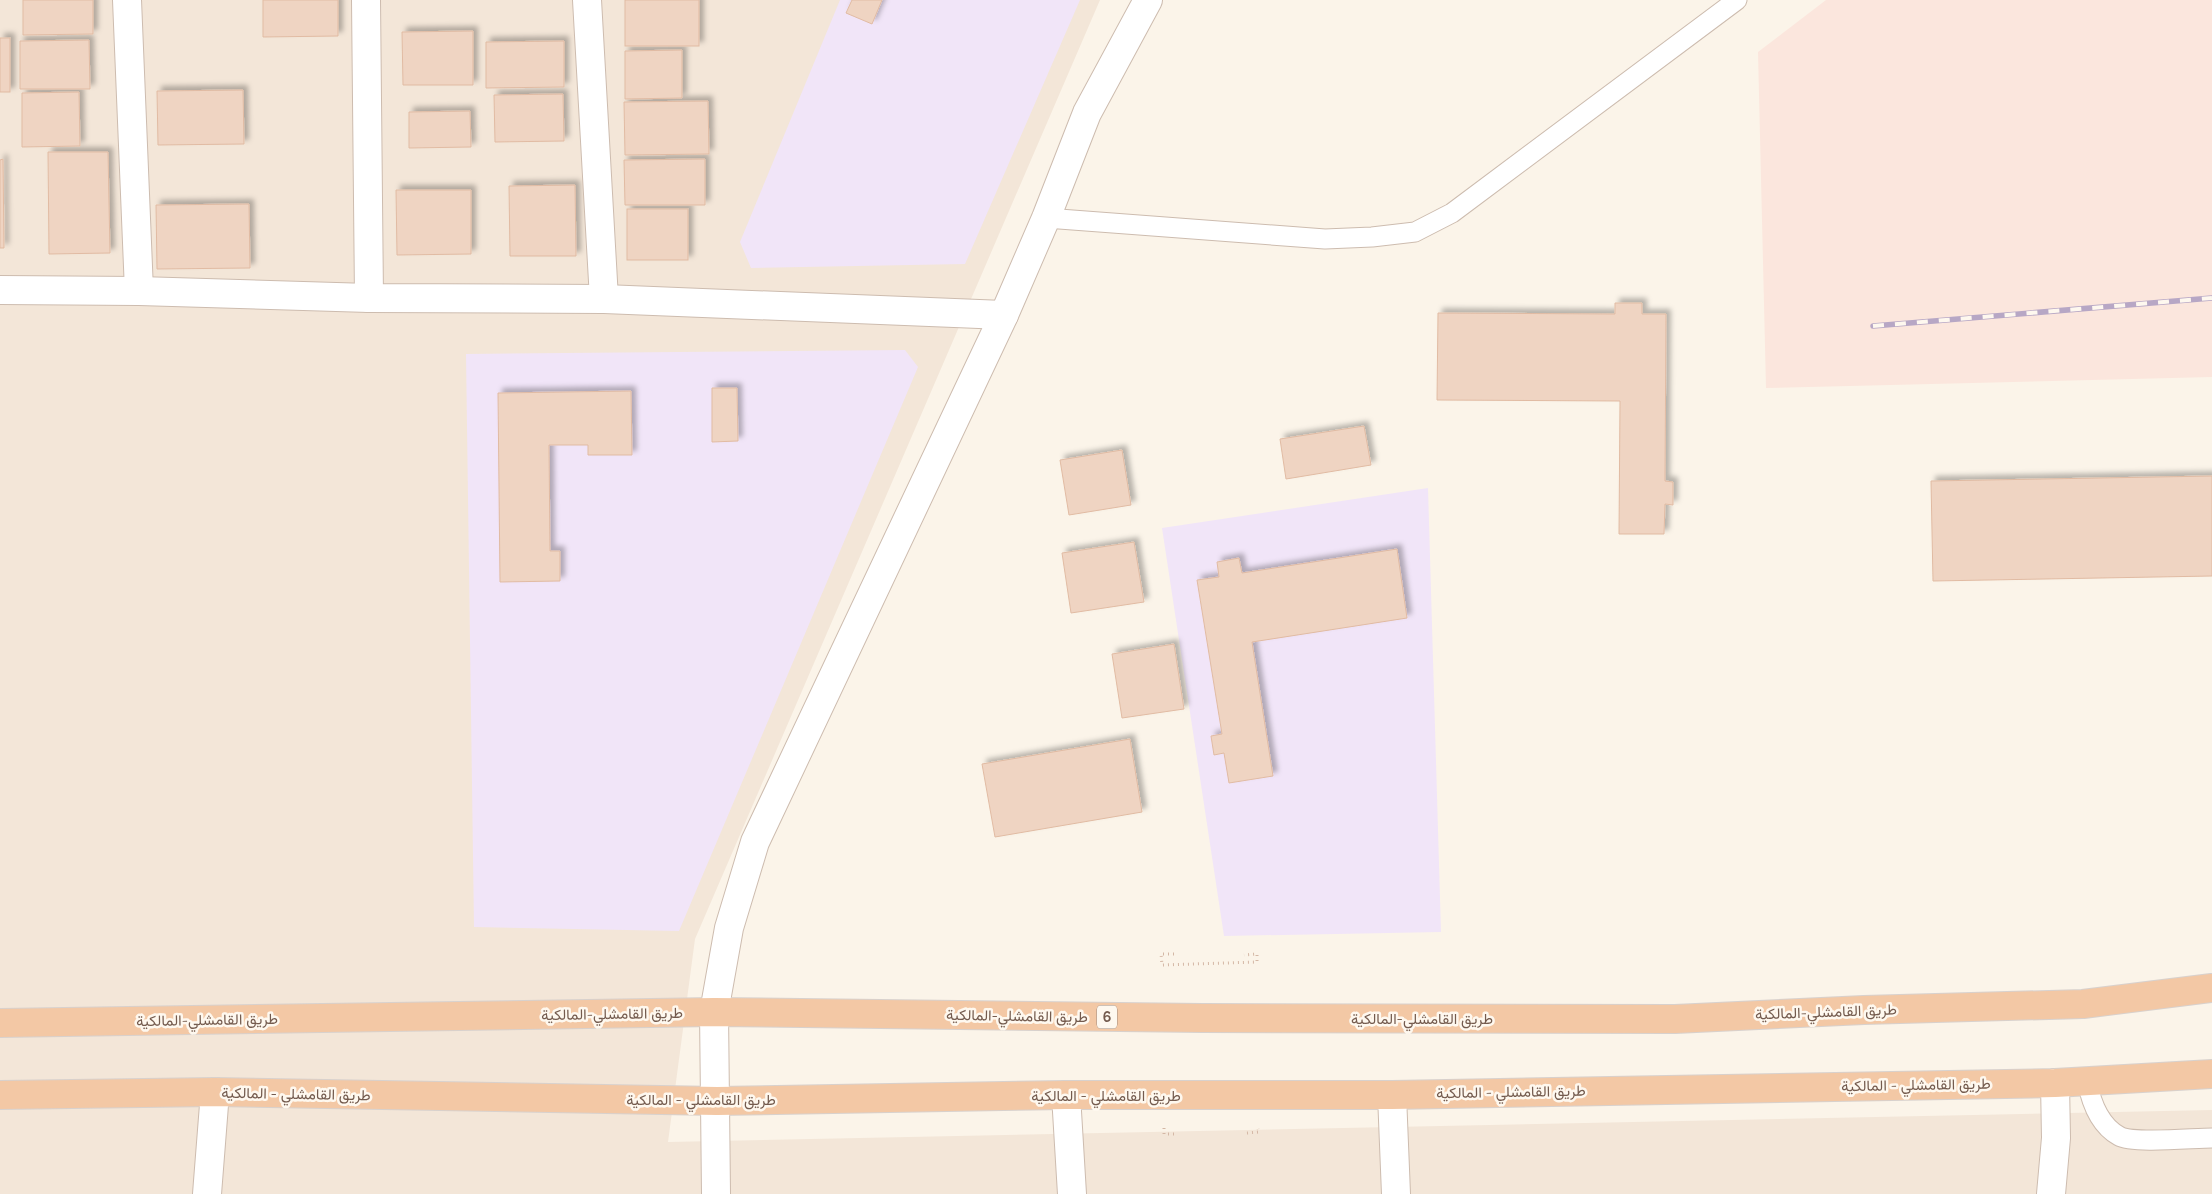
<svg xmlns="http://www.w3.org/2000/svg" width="2212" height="1194" viewBox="0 0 2212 1194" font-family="Raleway,Vazirmatn,sans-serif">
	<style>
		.residential { fill: #f3e6d8 }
		.commercial { fill: #fbe6dd }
		.education { fill: #f1e5f8 }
		.building { fill: #efd4c2; stroke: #e1bba3; filter: url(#shadow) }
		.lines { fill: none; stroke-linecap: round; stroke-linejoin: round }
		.service-casing { stroke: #cdbcaf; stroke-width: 21 }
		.minor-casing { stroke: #cdbcaf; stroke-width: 30 }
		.trunk-casing { stroke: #d8d1cd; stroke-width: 30 }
		.path { stroke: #d4b7a5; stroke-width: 3; stroke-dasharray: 1 4; stroke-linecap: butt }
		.service { stroke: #fff; stroke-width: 19 }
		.minor { stroke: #fff; stroke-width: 28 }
		.trunk { stroke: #f3c8a5; stroke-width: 28 }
		.rail-casing { stroke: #b7a7c5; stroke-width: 5.5 }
		.rail { stroke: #fef8ef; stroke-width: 4; stroke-dasharray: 11; stroke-linecap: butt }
		.labels { text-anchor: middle; stroke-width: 5; stroke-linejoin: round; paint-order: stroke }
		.shield { fill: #fef8ef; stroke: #9d8a7e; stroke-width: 1 }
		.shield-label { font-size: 14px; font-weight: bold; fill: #745b4e }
		.street-label { font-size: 15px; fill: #745b4e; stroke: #fef8ef }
	</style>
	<defs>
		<filter id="shadow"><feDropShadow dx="4.5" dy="-4.5" stdDeviation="2.5" flood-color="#0004"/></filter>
	</defs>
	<rect width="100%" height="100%" fill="#fbf4e9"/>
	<polygon class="residential" points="0,0 1100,0 695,939 668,1142 2212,1110 2212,1194 0,1194"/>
	<polygon class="commercial" points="1826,0 2212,0 2212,377 1766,388 1758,52"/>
	<g class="education">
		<polygon points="840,0 1080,0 965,264 751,268 740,242"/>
		<polygon points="905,350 918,367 679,931 474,927 466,354"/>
		<polygon points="1428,488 1441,932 1224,936 1162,528"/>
	</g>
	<g class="building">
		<polygon points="23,0 93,0 93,34 23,35"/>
		<polygon points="263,0 338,0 338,36 263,37"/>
		<rect x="625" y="0" width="74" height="46"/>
		<polygon points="852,0 882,0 872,24 846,13"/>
		<polygon points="473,31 473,85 403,85 402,32"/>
		<rect x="0" y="38" width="10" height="54"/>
		<polygon points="89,40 90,89 20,89 20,41"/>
		<polygon points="564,41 564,87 486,88 486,42"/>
		<polygon points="682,50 682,98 625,99 625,51"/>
		<polygon points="243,90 244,144 158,145 157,91"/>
		<polygon points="79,92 80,146 22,147 22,93"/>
		<polygon points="563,94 564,141 495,142 494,95"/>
		<polygon points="708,101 709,154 625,155 624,102"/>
		<polygon points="470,111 471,147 409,148 409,112"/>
		<polygon points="48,152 108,152 110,253 49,254"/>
		<polygon points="3,159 4,248 0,248 0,160"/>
		<polygon points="705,159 705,205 625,205 624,160"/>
		<polygon points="575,185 576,256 510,256 509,186"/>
		<polygon points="396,190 471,190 471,254 397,255"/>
		<polygon points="249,204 250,268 157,269 156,205"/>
		<rect x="627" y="209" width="61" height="51"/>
		<polygon points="1615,303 1642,303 1642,314 1666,314 1665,481 1673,482 1673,505 1665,504 1664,534 1619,534 1620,401 1437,400 1438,313 1615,314"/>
		<polygon points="712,388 737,388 738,441 712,442"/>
		<polygon points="631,391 632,455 588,455 588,445 549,445 550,551 560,551 560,581 500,582 498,393"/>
		<polygon points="1364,426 1371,465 1286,479 1280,439"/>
		<polygon points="1122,450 1131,505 1069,515 1060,460"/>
		<polygon points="2212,476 2212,576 1933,581 1931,481"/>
		<polygon points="1134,542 1144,602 1071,613 1062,553"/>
		<polygon points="1397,549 1407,618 1252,642 1273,776 1229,783 1224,753 1214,755 1211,736 1222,734 1197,580 1219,577 1217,562 1239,558 1242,573"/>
		<polygon points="1174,644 1184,709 1122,718 1112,654"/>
		<polygon points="1130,739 1142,812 995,837 982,764"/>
	</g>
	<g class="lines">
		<defs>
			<g id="service">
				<polyline points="1046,218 1325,239 1372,237 1415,232 1452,213 1737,0"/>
				<path d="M2087,1081C2091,1102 2099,1125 2119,1136C2133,1144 2193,1138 2212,1138"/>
			</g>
			<g id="minor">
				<polyline points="127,0 139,291"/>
				<polyline points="366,0 369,298"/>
				<polyline points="587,0 604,299"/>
				<polyline points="0,290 139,291 369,298 604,299 1004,315"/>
				<polyline points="1066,1095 1072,1194"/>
				<polyline points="1392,1095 1396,1194"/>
				<polyline points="207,1194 215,1092"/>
				<polyline points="716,1194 714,1012 729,928 755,842 1004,315 1046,218 1087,113 1148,0"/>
				<polyline points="2051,1194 2056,1138 2055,1083"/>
			</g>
			<g id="trunk">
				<polyline points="0,1023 714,1012 1202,1018 1675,1019 1864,1010 2083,1004 2212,988"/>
				<polyline points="0,1095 215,1092 717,1101 1066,1095 1392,1095 2055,1083 2212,1074"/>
			</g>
		</defs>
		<use href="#service" class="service-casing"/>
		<use href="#minor" class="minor-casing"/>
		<use href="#trunk" class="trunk-casing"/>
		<g class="path">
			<polyline points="1174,954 1161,954 1162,965 1257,962 1257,954 1244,955"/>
			<polyline points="1164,1128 1164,1134 1175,1134"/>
			<polyline points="1247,1133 1259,1132 1258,1129"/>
		</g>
		<use href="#service" class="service"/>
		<use href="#minor" class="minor"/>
		<use href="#trunk" class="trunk"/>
		<defs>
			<polyline id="rail" points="1873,326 2212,298"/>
		</defs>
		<use href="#rail" class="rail-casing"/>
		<use href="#rail" class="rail"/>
	</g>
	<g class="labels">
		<rect class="shield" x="1097" y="1005.5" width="20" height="23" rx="4"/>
		<g class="shield-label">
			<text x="1107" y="1022">6</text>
		</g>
		<g class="street-label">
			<text transform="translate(1826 1012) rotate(-2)" y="5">طريق القامشلي-المالكية</text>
			<text transform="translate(612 1014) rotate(-1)" y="5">طريق القامشلي-المالكية</text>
			<text transform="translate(1017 1016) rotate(1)" y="5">طريق القامشلي-المالكية</text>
			<text x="1422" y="1024">طريق القامشلي-المالكية</text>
			<text transform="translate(207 1020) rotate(-1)" y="5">طريق القامشلي-المالكية</text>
			<text transform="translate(1916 1085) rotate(-1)" y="5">طريق القامشلي - المالكية</text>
			<text transform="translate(1511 1092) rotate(-1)" y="5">طريق القامشلي - المالكية</text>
			<text transform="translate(296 1094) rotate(1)" y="5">طريق القامشلي - المالكية</text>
			<text x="1106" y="1101">طريق القامشلي - المالكية</text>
			<text x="701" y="1105">طريق القامشلي - المالكية</text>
		</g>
	</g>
</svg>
